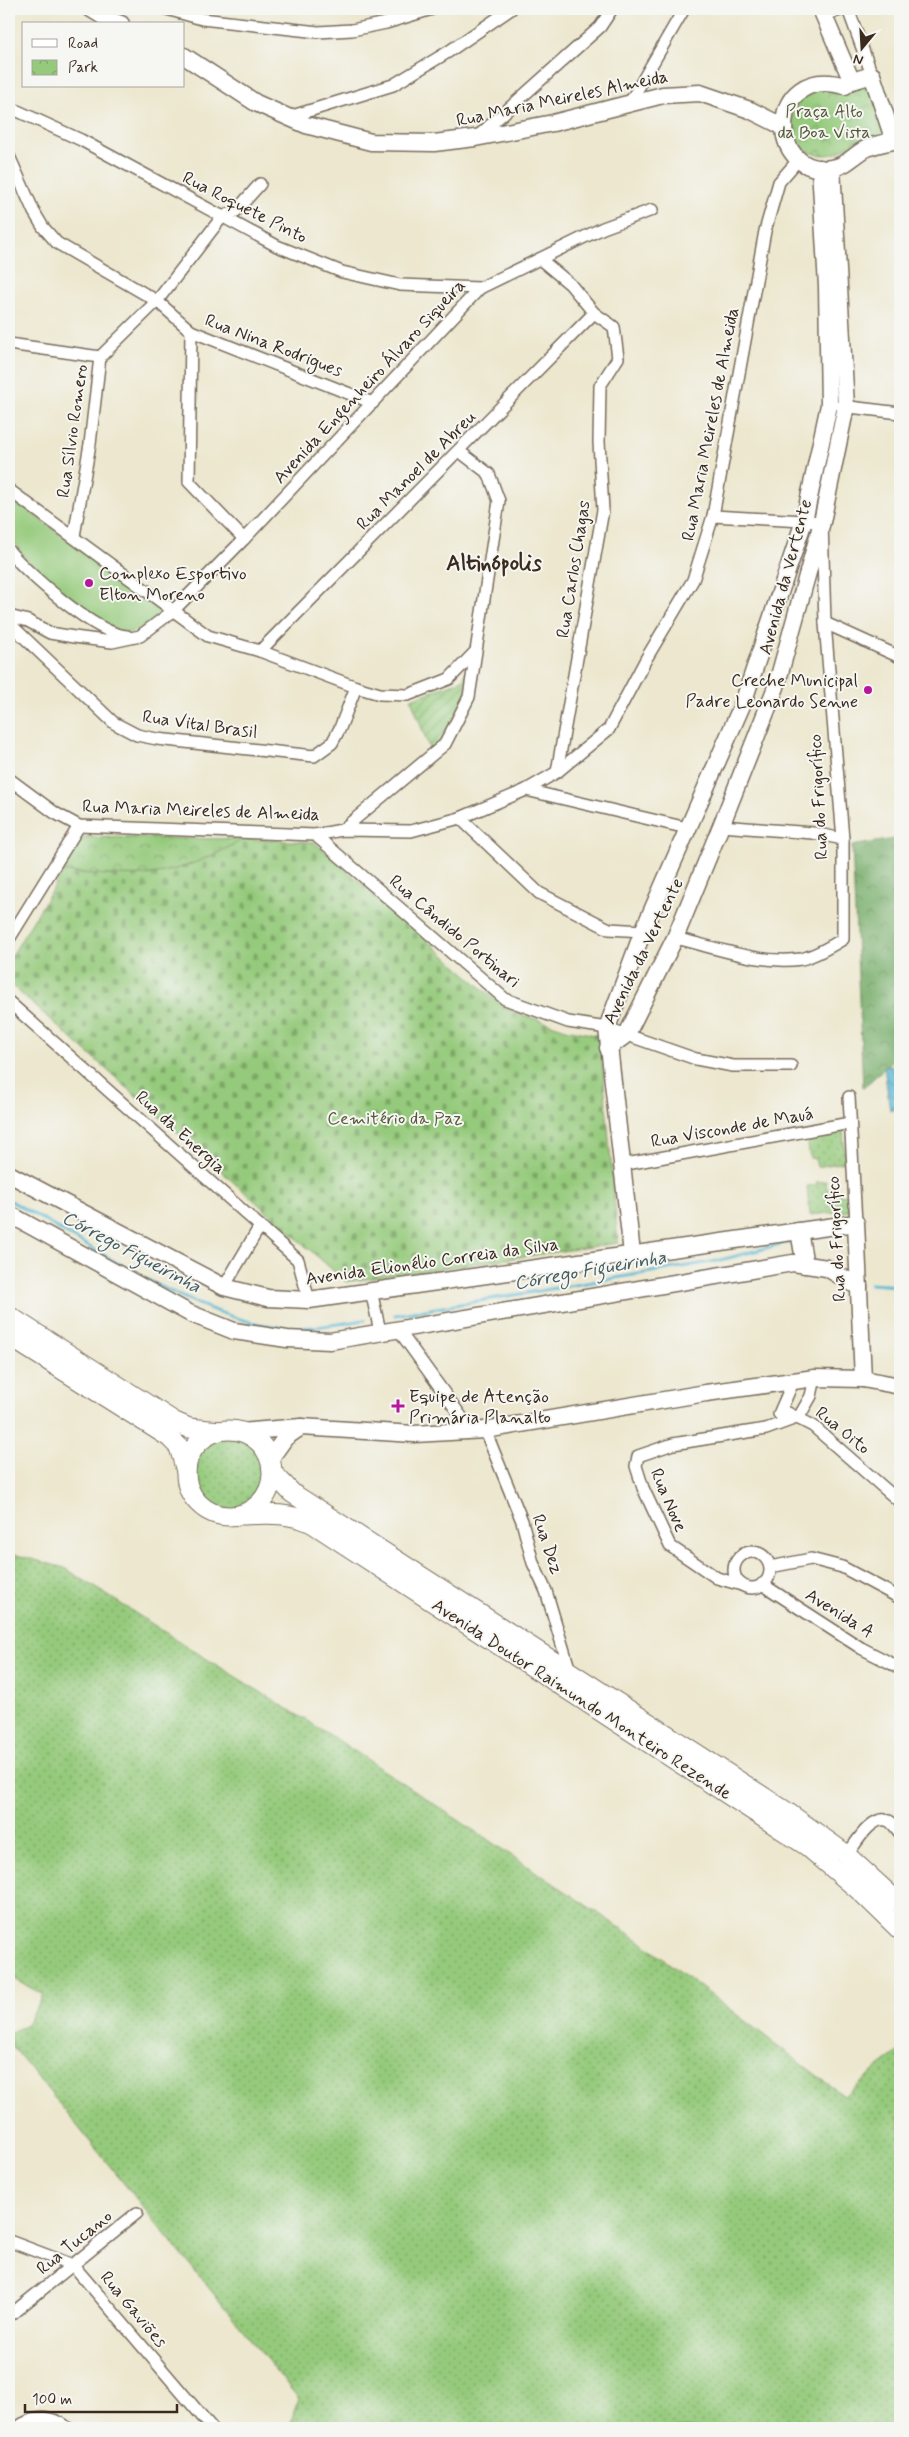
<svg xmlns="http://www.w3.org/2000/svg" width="909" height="2437" viewBox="0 0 909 2437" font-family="Mynerve,sans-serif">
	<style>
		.grass { fill: url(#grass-dots); stroke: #687a4d }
		.forest { fill: url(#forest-crowns); stroke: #5a6c45 }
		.cemetery { fill: url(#cemetery-stones); stroke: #687a4d }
		.park { fill: url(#park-crowns); stroke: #687a4d }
		.garden { fill: url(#garden-furrows); stroke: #687a4d }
		.pitch { fill: #95ca7c; stroke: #687a4d }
		.water { fill: url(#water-waves); stroke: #4a717a }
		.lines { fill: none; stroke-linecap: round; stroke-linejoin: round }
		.stream { stroke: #58b8d6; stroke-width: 3 }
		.street-casing { stroke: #796c5c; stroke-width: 14 }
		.secondary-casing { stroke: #796c5c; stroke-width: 19 }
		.primary-casing { stroke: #796c5c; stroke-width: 21 }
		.street { stroke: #fff; stroke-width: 11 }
		.secondary { stroke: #fff; stroke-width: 16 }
		.primary { stroke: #fff; stroke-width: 19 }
		.poi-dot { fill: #b5179e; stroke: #f6f6f2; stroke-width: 2 }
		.labels { text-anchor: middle; stroke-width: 4; stroke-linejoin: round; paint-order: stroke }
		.street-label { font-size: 18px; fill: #3b2a1e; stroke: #f6f6f2 }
		.park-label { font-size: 18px; fill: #565a3a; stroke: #f6f6f2 }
		.poi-label { font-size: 18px; fill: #3b2a1e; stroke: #f6f6f2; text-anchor: start }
		.water-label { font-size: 19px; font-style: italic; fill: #455c5e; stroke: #f6f6f2 }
		.district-label { font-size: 22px; font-weight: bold; fill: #3b2a1e; stroke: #f6f6f2 }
	</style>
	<defs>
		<pattern id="grass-dots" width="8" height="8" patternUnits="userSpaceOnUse" patternTransform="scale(1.25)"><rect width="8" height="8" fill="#95ca7c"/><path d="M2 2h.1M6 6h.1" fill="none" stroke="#7ba465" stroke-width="1.8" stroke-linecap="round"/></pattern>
		<pattern id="forest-crowns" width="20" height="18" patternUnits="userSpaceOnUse" patternTransform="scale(1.25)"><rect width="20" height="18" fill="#78ae6c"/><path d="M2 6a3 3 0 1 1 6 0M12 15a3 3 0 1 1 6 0" fill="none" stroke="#648e58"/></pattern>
		<pattern id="cemetery-stones" width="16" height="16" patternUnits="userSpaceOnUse" patternTransform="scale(1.25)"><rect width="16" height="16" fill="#95ca7c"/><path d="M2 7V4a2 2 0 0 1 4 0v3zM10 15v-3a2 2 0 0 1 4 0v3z" fill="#7ba465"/></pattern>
		<pattern id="park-crowns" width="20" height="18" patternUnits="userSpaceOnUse" patternTransform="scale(1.25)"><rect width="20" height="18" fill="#95ca7c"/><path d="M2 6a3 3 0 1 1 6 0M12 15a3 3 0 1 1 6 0" fill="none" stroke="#7ba465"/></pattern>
		<pattern id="garden-furrows" width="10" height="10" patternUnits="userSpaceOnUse" patternTransform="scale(1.25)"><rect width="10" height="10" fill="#95ca7c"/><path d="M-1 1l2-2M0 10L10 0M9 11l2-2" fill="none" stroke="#7ba465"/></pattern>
		<pattern id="water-waves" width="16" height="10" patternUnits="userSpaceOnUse" patternTransform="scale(1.25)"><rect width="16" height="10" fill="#58b8d6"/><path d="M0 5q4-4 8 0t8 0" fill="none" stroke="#4a96ad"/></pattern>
	</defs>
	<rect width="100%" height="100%" fill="#f6f6f2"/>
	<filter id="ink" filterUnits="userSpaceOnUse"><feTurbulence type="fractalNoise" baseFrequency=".02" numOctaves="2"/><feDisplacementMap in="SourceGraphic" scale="10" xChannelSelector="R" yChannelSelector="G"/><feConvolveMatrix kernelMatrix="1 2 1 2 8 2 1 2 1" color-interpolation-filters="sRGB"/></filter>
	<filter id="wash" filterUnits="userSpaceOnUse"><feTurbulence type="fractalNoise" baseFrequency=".0096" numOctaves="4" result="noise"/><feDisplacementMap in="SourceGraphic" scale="20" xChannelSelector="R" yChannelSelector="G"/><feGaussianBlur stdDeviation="1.12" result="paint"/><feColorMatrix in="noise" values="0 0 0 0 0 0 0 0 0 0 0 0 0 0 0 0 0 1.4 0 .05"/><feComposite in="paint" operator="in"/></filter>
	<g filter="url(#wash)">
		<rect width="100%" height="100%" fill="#ece7ce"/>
		<g class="grass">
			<polygon points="843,1128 845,1162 817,1167 815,1159 810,1158 806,1135"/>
			<polygon points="826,1181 827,1190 838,1188 839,1195 848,1194 849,1211 810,1215 807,1186 817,1185 816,1182"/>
			<circle cx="230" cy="1473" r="37"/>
			<polygon points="9,1553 65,1568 202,1656 335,1738 637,1939 844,2096 900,2050 900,2428 289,2428 299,2399 9,2042 9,2034 28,2023 44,1995 9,1976"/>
		</g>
		<polygon class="forest" points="900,838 900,1054 863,1088 852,846"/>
		<path class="cemetery" d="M243,839L314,842L506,1009L566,1029L600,1036L618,1243L346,1282L9,983V960L63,872C88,873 128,878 151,874C185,869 214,856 243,839Z"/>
		<g class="park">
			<path d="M868,82L887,134C877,137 866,138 857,142C846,146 838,155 825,155C790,156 780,112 808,93C815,88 857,84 868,82Z"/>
			<path d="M81,837L243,839C214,856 185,869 151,874C128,878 88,873 63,872Z"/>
		</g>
		<polygon class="garden" points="468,667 466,697 442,740 431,753 411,699 463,680"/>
		<path class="pitch" d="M9,496L159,609L161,614C150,625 137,635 121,632C112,630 37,572 29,563C22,555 15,544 10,534C6,524 9,507 9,496Z"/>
		<polygon class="water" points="900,1065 900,1109 890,1110 884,1067"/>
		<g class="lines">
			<g class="stream">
				<path d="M9,1200C85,1242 192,1317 278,1327C306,1330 337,1324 365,1320"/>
				<polyline points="870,1284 900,1286"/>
				<polyline points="395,1315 717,1261 789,1242"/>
			</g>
		</g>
	</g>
	<g filter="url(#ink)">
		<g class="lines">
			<defs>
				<g id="street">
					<polyline points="167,9 202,19 318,32 352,30 386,23 432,9"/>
					<polyline points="848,9 872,75"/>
					<polyline points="824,15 843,9"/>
					<polyline points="629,104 684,9"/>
					<polyline points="9,107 81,140 277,246 342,272 400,285 480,288"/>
					<polyline points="289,117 393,85 448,52 511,9"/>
					<polyline points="477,137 600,27 612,9"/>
					<polyline points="9,156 34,212 43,227 57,243 157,301 191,331 373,403"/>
					<polyline points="540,259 570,284 594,313 614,327 618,358 600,386 599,442 603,510 557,772"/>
					<polyline points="191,331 189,482 244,539"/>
					<polyline points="9,344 100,357"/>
					<polyline points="841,406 900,413"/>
					<polyline points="9,490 208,636 260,651 356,687 380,694 408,695 449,679 475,652"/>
					<polyline points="74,536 90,444 100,357 157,301 222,217 236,211 260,184"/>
					<path d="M9,551C29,575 97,635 127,636"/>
					<polyline points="9,616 28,621 50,633 74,637 112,642 140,636 173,611 244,539 480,288 603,228 652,210"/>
					<polyline points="9,623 114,723 137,735 157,739 314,756 332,743 340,728 356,687"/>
					<polyline points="825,623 900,657"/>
					<polyline points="260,651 594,313"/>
					<polyline points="9,779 55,813 79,826 315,835 342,830 411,831 460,818 526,790 557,772 609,729 646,659 693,580 713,516 765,231 779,182 799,159"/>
					<polyline points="526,790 687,828"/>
					<polyline points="460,818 539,893 609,929 643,931"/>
					<polyline points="721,826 813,833 843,839"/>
					<polyline points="342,830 445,744 469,697 499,501 489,474 459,451"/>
					<polyline points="315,835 505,999 568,1022 607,1028 696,1059 733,1066 791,1066"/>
					<path d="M675,938C715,947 760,965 801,959C815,956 830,947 843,939V839L825,623L822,522L713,516"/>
					<polyline points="9,939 79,826"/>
					<polyline points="9,1002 298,1260 309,1300"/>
					<polyline points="849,1097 856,1223"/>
					<polyline points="621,1165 850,1123"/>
					<polyline points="224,1287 260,1226"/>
					<polyline points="371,1291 380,1331"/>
					<polyline points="397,1328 471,1430"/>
					<polyline points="782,1410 813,1426 900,1502"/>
					<polyline points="779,1414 793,1382"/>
					<polyline points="485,1430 522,1521 533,1563 546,1591 570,1671"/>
					<circle cx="752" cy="1570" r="18"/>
					<polyline points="770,1567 811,1559 842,1567 900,1598"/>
					<polyline points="762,1584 861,1648 900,1668"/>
					<polyline points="742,1585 717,1578 670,1546 643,1488 636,1466 638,1456 673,1444 766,1429 799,1417 811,1396 815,1378"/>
					<path d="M847,1855C855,1845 872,1813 889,1821C893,1823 897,1830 900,1833"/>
					<polyline points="9,2241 73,2265 212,2428"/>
					<polyline points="9,2316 137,2213"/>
					<path d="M17,2428C33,2415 52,2415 68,2428"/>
				</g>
				<g id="secondary">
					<polyline points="91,9 109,20 121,24"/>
					<polyline points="821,9 850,77 849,82"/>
					<polyline points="184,56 256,103 306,125 371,142 434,143 475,138 553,123 663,95 700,93 750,110 782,126"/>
					<path d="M872,75L894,141C883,143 871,145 862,151C851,158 845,166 832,168C766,178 766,63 845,86L849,82Z"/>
					<polyline points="608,1048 627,1034 675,938 721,826 776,687 822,522 846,406 832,168"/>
					<polyline points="9,1174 224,1287 268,1298 309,1300 856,1223 863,1379"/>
					<polyline points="9,1214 189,1313 234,1331 287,1339 330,1341 793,1263 827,1268 859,1287"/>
					<polyline points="799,1231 805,1265"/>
					<polyline points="632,1254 607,1028 643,931 743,703 804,521 829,405 827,286 820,168"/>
					<polyline points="240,1432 301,1427 414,1434 485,1430 706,1393 815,1378 863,1379 900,1386"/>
					<polyline points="270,1459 285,1438 301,1427"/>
				</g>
				<g id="primary">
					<polyline points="9,1316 175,1422 189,1428 220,1431"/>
					<polyline points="9,1336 169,1437 179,1447 186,1471"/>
					<circle cx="229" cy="1473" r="43"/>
					<polyline points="273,1473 292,1493 787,1812 843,1852 900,1904"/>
					<path d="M242,1515C267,1514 288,1512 312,1523L807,1846L861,1892L900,1930"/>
				</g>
			</defs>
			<use href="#street" class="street-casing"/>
			<use href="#secondary" class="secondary-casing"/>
			<use href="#primary" class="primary-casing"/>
			<use href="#street" class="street"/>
			<use href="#secondary" class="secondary"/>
			<use href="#primary" class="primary"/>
		</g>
	</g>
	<g class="poi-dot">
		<circle cx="89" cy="583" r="5"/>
		<circle cx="868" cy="690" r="5"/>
		<path d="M395.5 1398.5h5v5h5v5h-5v5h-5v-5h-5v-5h5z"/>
	</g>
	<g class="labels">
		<g class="street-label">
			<text transform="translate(562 98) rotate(-12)" y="6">Rua Maria Meireles Almeida</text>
			<text transform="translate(245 207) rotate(27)" y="6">Rua Roquete Pinto</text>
			<text transform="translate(274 345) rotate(21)" y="6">Rua Nina Rodrigues</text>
			<text transform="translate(369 381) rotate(-47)" y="6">Avenida Engenheiro Álvaro Siqueira</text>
			<text transform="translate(710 424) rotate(-79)" y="6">Rua Maria Meireles de Almeida</text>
			<text transform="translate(72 431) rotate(-82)" y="6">Rua Sílvio Romero</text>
			<text transform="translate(416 470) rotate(-45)" y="6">Rua Manoel de Abreu</text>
			<text transform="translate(573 569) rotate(-81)" y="6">Rua Carlos Chagas</text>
			<text transform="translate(785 577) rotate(-75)" y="6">Avenida da Vertente</text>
			<text transform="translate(200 724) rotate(8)" y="6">Rua Vital Brasil</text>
			<text transform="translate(818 797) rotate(-93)" y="6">Rua do Frigorífico</text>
			<text transform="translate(201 810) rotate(2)" y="6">Rua Maria Meireles de Almeida</text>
			<text transform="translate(455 931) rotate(40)" y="6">Rua Cândido Portinari</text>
			<text transform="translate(643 951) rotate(-64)" y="6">Avenida da Vertente</text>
			<text transform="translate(732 1127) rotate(-10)" y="6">Rua Visconde de Mauá</text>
			<text transform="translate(181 1132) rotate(42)" y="6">Rua da Energia</text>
			<text transform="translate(836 1239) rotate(-93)" y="6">Rua do Frigorífico</text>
			<text transform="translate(432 1261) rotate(-8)" y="6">Avenida Elionélio Correia da Silva</text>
			<text transform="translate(843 1430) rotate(39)" y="6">Rua Oito</text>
			<text transform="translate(669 1500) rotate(67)" y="6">Rua Nove</text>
			<text transform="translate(548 1544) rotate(71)" y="6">Rua Dez</text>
			<text transform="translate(840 1613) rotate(32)" y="6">Avenida A</text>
			<text transform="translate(582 1699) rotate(33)" y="6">Avenida Doutor Raimundo Monteiro Rezende</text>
			<text transform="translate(74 2242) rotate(-39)" y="6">Rua Tucano</text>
			<text transform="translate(134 2309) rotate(50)" y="6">Rua Gaviões</text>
		</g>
		<g class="park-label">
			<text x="824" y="117">Praça Alto<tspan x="824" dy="21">da Boa Vista</tspan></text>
			<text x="395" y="1124">Cemitério da Paz</text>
		</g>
		<g class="poi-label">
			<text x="99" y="579">Complexo Esportivo<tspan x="99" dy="21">Elton Moreno</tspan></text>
			<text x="858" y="686" text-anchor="end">Creche Municipal<tspan x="858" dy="21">Padre Leonardo Senne</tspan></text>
			<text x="409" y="1402">Equipe de Atenção<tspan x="409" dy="21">Primária Planalto</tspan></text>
		</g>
		<g class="water-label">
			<text transform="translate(132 1251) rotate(28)" y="7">Córrego Figueirinha</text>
			<text transform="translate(590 1269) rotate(-10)" y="7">Córrego Figueirinha</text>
		</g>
		<g class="district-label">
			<text x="494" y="570">Altinópolis</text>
		</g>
	</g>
	<rect width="909" height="2437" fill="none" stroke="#f6f6f2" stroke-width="30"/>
	<rect x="22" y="22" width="162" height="65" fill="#f6f6f2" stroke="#aba49d"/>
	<rect x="32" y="39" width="25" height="8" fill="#ffffff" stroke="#aba49d"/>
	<text x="68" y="48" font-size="15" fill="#3b2a1e">Road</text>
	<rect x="32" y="60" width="25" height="15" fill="url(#park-crowns)" stroke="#aba49d"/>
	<text x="68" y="72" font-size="15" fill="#3b2a1e">Park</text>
	<g transform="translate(862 48) rotate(198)" stroke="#f6f6f2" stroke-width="4" paint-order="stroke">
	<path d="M0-4L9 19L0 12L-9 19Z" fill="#3b2a1e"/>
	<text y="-8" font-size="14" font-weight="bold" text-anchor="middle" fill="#3b2a1e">N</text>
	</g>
	<path d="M25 2404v8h152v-8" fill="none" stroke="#3b2a1e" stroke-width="2.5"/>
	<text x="32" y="2404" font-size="15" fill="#3b2a1e" stroke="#f6f6f2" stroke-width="4" paint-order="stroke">100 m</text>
</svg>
